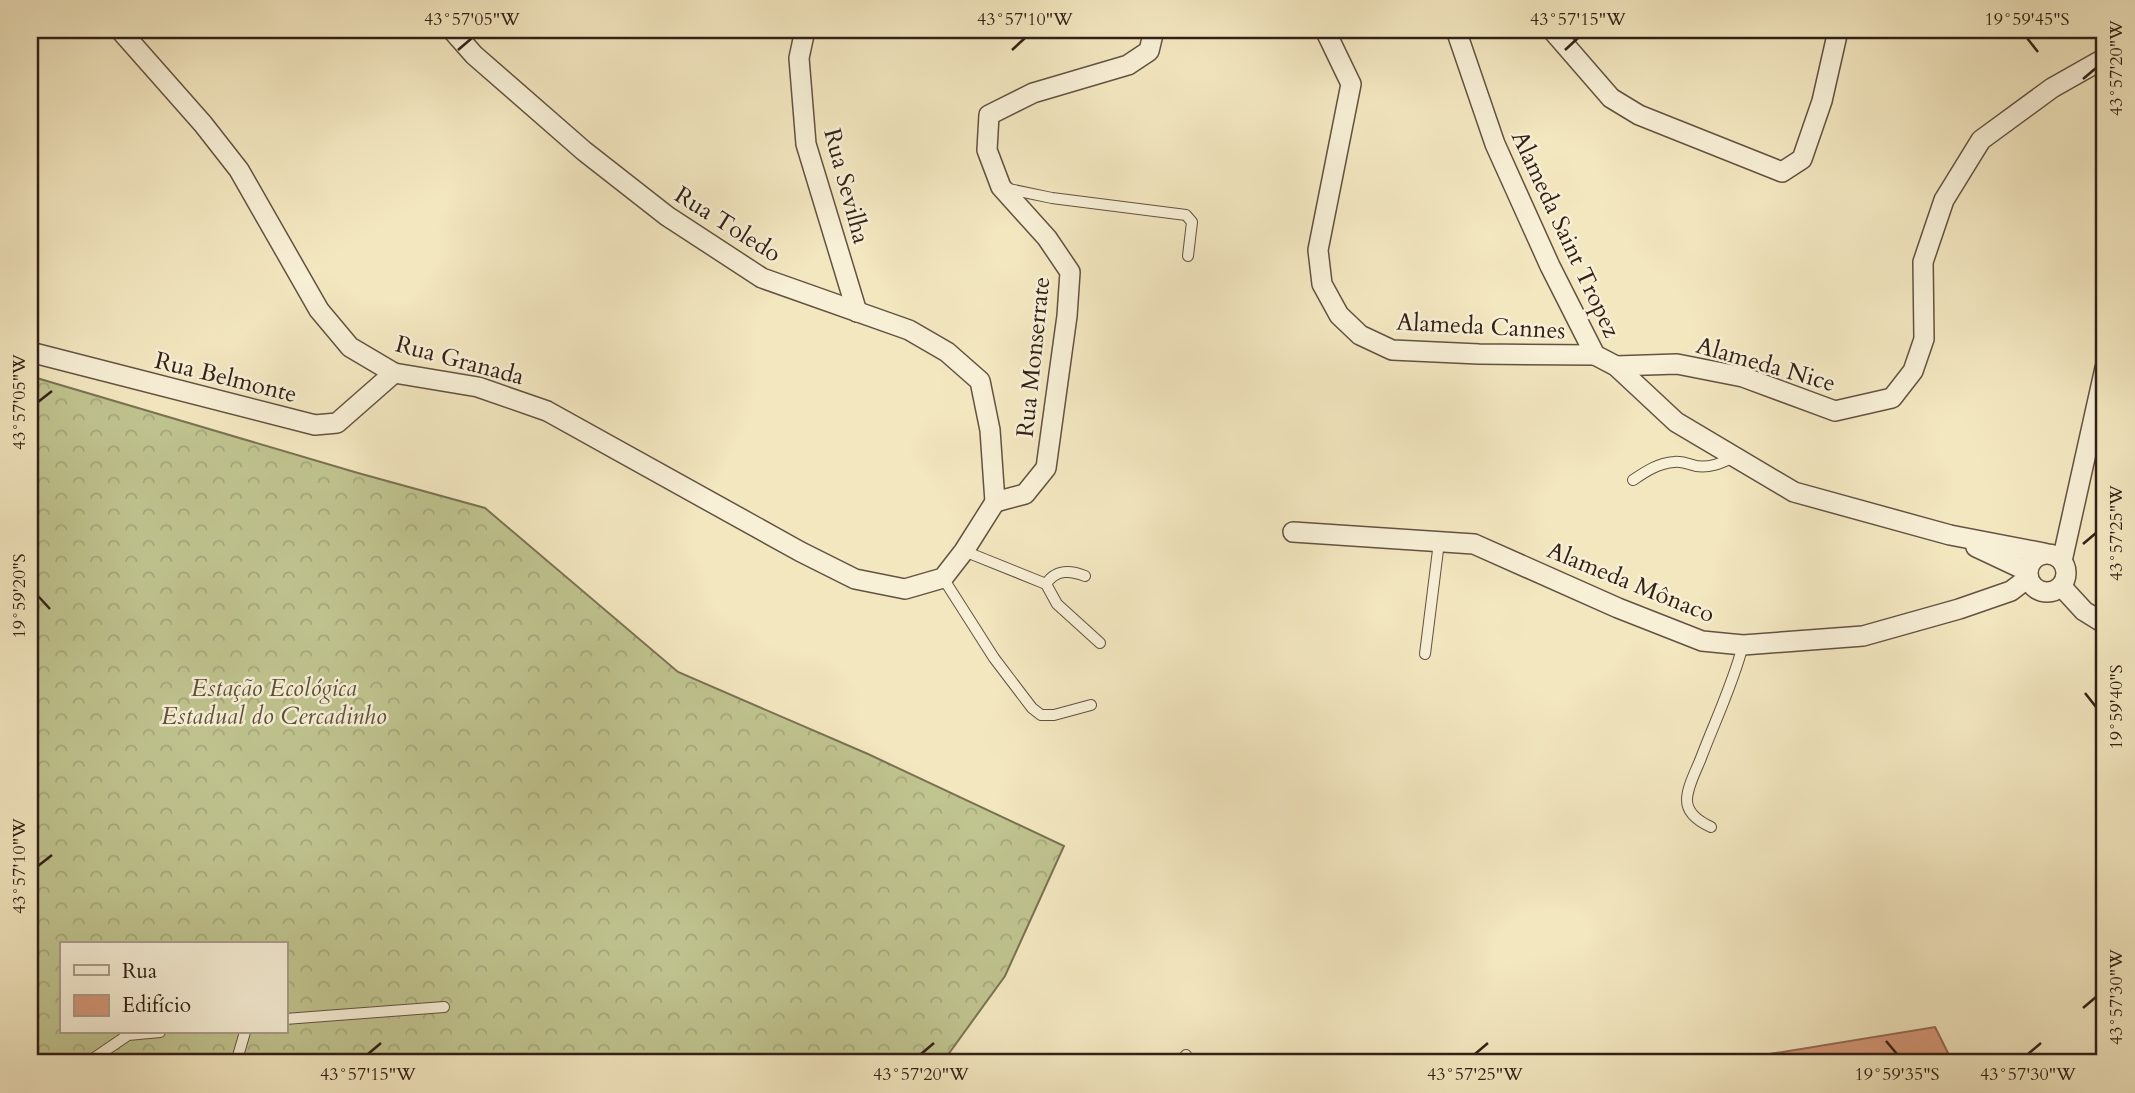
<svg xmlns="http://www.w3.org/2000/svg" width="2135" height="1093" viewBox="0 0 2135 1093" font-family="Cardo,serif">
	<style>
		.forest { fill: url(#forest-crowns); stroke: #7a7253; stroke-width: 2; fill-rule: evenodd }
		.building { fill: #d59878; stroke: #956a54; stroke-width: 2 }
		.lines { fill: none; stroke-linecap: round; stroke-linejoin: round }
		.lane-casing { stroke: #635241; stroke-width: 12 }
		.street-casing { stroke: #635241; stroke-width: 22 }
		.lane { stroke: #f7efd6; stroke-width: 10 }
		.street { stroke: #f7efd6; stroke-width: 19 }
		.ticks { fill: none; stroke: #332017; stroke-width: 2.5 }
		.labels { text-anchor: middle; stroke-width: 5; stroke-linejoin: round; paint-order: stroke }
		.street-label { font-size: 24px; fill: #332017; stroke: #f7efd6 }
		.park-label { font-size: 24px; font-style: italic; fill: #5d513b; stroke: #f7efd6 }
		.neatline { fill: none; stroke: #332017; stroke-width: 2.5 }
		.ticks-label { font-size: 18px; text-anchor: middle; fill: #332017 }
	</style>
	<defs>
		<pattern id="forest-crowns" width="20" height="18" patternUnits="userSpaceOnUse" patternTransform="scale(1.75)"><rect width="20" height="18" fill="#c0c48f"/><path d="M2 6a3 3 0 1 1 6 0M12 15a3 3 0 1 1 6 0" fill="none" stroke="#a5a87b"/></pattern>
	</defs>
	<rect width="100%" height="100%" fill="#f3e7c0"/>
	<filter id="stains"><feTurbulence type="fractalNoise" baseFrequency=".00286" numOctaves="4"/><feColorMatrix values="0 0 0 0 .2 0 0 0 0 .09 0 0 0 0 .02 0 0 0 .5 -.17"/></filter>
	<radialGradient id="worn" r=".72"><stop offset=".6" stop-color="#630" stop-opacity="0"/><stop offset="1" stop-color="#630" stop-opacity=".3"/></radialGradient>
	<path class="forest" d="M30,376L358,473L485,508L678,672L868,754L1064,846L1005,976L942,1063H30ZM61,944H285V1032H61Z"/>
	<g class="building">
		<polygon points="1935,1027 1953,1063 1715,1063"/>
		<polygon points="1511,1057 1681,1063 1511,1063"/>
	</g>
	<g class="lines">
		<defs>
			<g id="lane">
				<polyline points="1004,188 1052,198 1186,215 1192,222 1188,256"/>
				<path d="M1633,480C1645,472 1658,463 1674,462C1681,461 1689,464 1696,466C1711,468 1721,463 1734,457"/>
				<polyline points="964,551 1046,584"/>
				<path d="M1085,576C1070,570 1056,569 1046,584L1057,604L1100,643"/>
				<polyline points="943,578 994,658 1032,708 1041,715 1054,715 1091,705"/>
				<polyline points="1425,654 1439,542"/>
				<path d="M1711,827C1700,822 1687,814 1687,800C1687,787 1696,771 1701,758C1715,721 1733,684 1743,645"/>
				<polyline points="285,1019 444,1007"/>
				<polyline points="87,1063 128,1035 160,1032"/>
				<polyline points="236,1063 245,1032"/>
				<polyline points="1179,1063 1186,1055"/>
			</g>
			<g id="street">
				<polyline points="120,30 203,124 239,170 319,310 350,347 394,373 478,387 547,411 801,552 855,579 905,589 943,578 964,551 995,502"/>
				<polyline points="452,30 474,55 584,151 667,216 762,278 909,330 947,352 980,381 990,430 995,502"/>
				<polyline points="805,30 799,58 806,144 857,312"/>
				<polyline points="1325,30 1351,84 1318,250 1322,284 1339,315 1360,335 1392,350 1479,354 1595,355"/>
				<polyline points="1456,30 1495,144 1550,266 1595,355 1616,366 1676,422 1794,492 1950,535 2044,553"/>
				<polyline points="1552,30 1611,98 1639,115 1782,172 1802,159 1822,101 1837,35 1840,30"/>
				<polyline points="30,352 315,425 337,423 394,373"/>
				<polyline points="1616,366 1677,364 1743,377 1835,411 1892,398 1913,371 1924,339 1923,262 1944,200 1981,140 2052,88 2105,58"/>
				<polyline points="995,502 1025,494 1046,468 1067,316 1070,272 1047,238 1001,187 987,150 989,115 1033,93 1128,65 1149,51 1154,30"/>
				<polyline points="1293,532 1474,544 1618,608 1702,641 1743,645 1863,636 1959,609 2011,591 2028,578"/>
				<polyline points="1976,547 2027,571"/>
				<circle cx="2047" cy="573" r="19"/>
				<polyline points="2062,561 2105,368"/>
				<polyline points="2061,586 2084,611 2105,624"/>
			</g>
		</defs>
		<use href="#lane" class="lane-casing"/>
		<use href="#street" class="street-casing"/>
		<use href="#lane" class="lane"/>
		<use href="#street" class="street"/>
	</g>
	<path class="ticks" d="M2027,38L2038,52M458,50L472,38M1012,50L1025,38M1565,50L1578,38M2083,79L2096,68M38,402L52,391M2083,544L2096,533M38,596L50,609M2085,693L2096,707M38,866L52,855M2083,1008L2096,997M1886,1041L1897,1054M368,1054L381,1043M921,1054L934,1043M1475,1054L1488,1043M2028,1054L2041,1043"/>
	<g class="labels">
		<g class="street-label">
			<text transform="translate(847 186) rotate(75)" y="8">Rua Sevilha</text>
			<text transform="translate(728 224) rotate(32)" y="8">Rua Toledo</text>
			<text transform="translate(1566 234) rotate(65)" y="8">Alameda Saint Tropez</text>
			<text transform="translate(1481 326) rotate(3)" y="8">Alameda Cannes</text>
			<text transform="translate(1033 357) rotate(-84)" y="8">Rua Monserrate</text>
			<text transform="translate(460 360) rotate(15)" y="8">Rua Granada</text>
			<text transform="translate(1766 364) rotate(16)" y="8">Alameda Nice</text>
			<text transform="translate(226 377) rotate(14)" y="8">Rua Belmonte</text>
			<text transform="translate(1631 582) rotate(22)" y="8">Alameda Mônaco</text>
		</g>
		<g class="park-label">
			<text x="274" y="696">Estação Ecológica<tspan x="274" dy="28">Estadual do Cercadinho</tspan></text>
		</g>
	</g>
	<rect width="2135" height="1093" fill="none" stroke="#f3e7c0" stroke-width="77"/>
	<rect x="60" y="942" width="228" height="91" fill="#f7efd6" stroke="#a99c8a" stroke-width="2"/>
	<rect x="74" y="965" width="35" height="10" fill="#f7efd6" stroke="#a99c8a" stroke-width="2"/>
	<text x="122" y="978" font-size="21" fill="#332017">Rua</text>
	<rect x="74" y="995" width="35" height="21" fill="#d59878" stroke="#a99c8a" stroke-width="2"/>
	<text x="122" y="1012" font-size="21" fill="#332017">Edifício</text>
	<rect x="38" y="38" width="2058" height="1016" class="neatline"/>
	<g class="ticks-label">
		<text x="472" y="25">43°57'05"W</text>
		<text x="1025" y="25">43°57'10"W</text>
		<text x="1578" y="25">43°57'15"W</text>
		<text x="2027" y="25">19°59'45"S</text>
		<text transform="translate(2116 68) rotate(-90)" y="6">43°57'20"W</text>
		<text transform="translate(19 402) rotate(-90)" y="6">43°57'05"W</text>
		<text transform="translate(2116 533) rotate(-90)" y="6">43°57'25"W</text>
		<text transform="translate(19 596) rotate(-90)" y="6">19°59'20"S</text>
		<text transform="translate(2116 707) rotate(-90)" y="6">19°59'40"S</text>
		<text transform="translate(19 866) rotate(-90)" y="6">43°57'10"W</text>
		<text transform="translate(2116 997) rotate(-90)" y="6">43°57'30"W</text>
		<text x="368" y="1080">43°57'15"W</text>
		<text x="921" y="1080">43°57'20"W</text>
		<text x="1475" y="1080">43°57'25"W</text>
		<text x="1897" y="1080">19°59'35"S</text>
		<text x="2028" y="1080">43°57'30"W</text>
	</g>
	<rect width="100%" height="100%" filter="url(#stains)"/>
	<rect width="100%" height="100%" fill="url(#worn)"/>
</svg>
